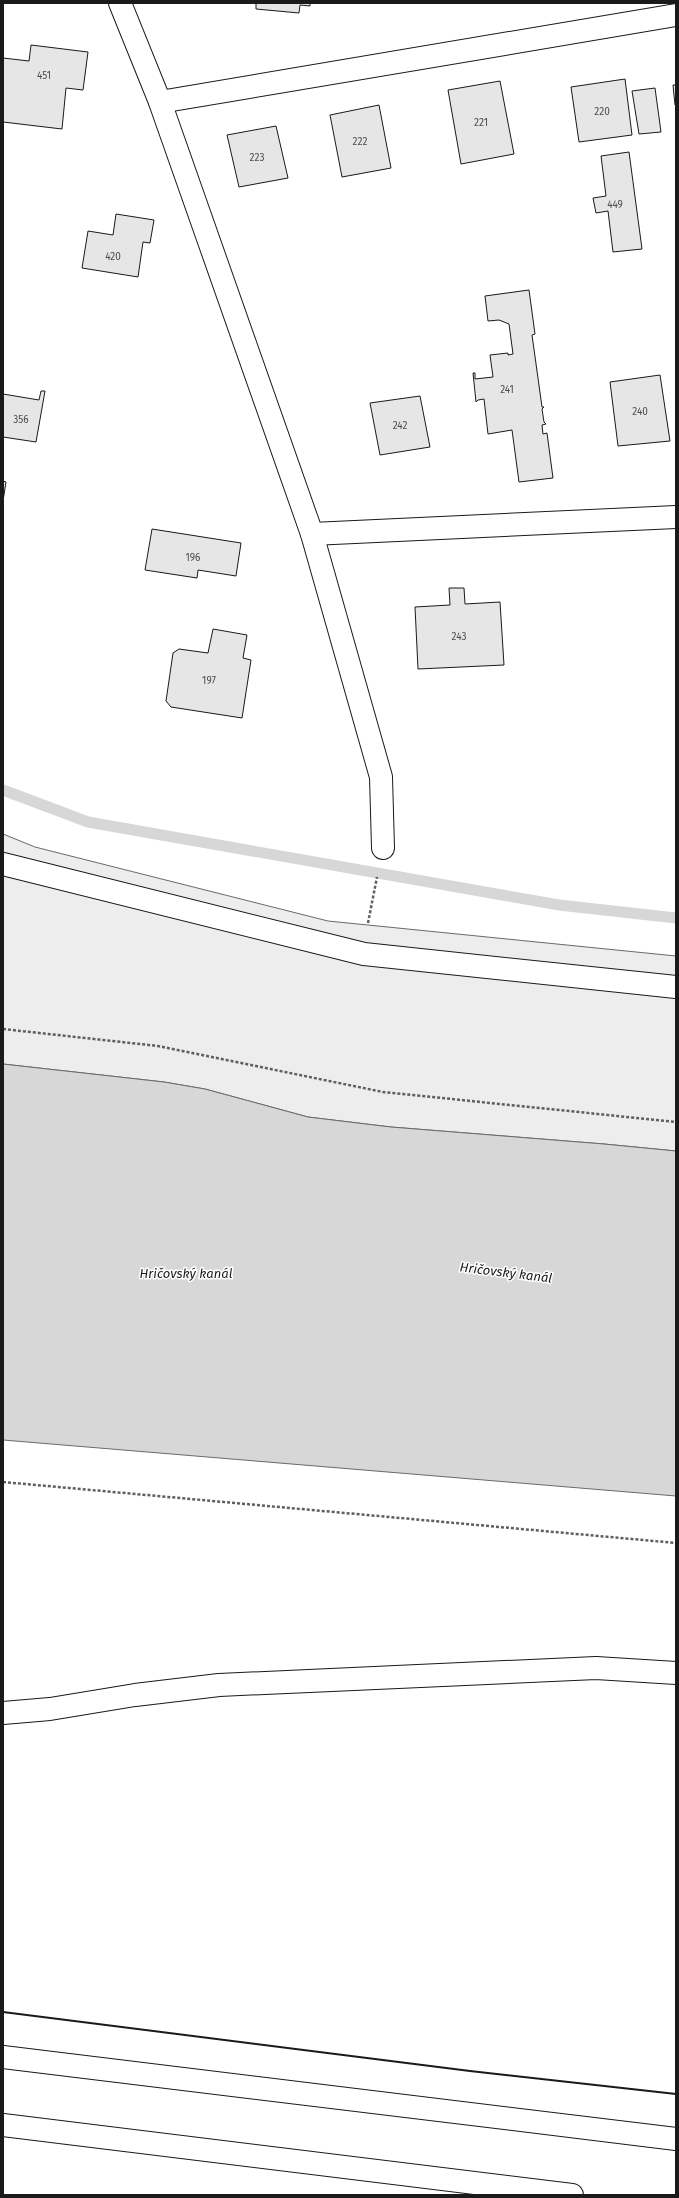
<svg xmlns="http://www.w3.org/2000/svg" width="679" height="2198" viewBox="0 0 679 2198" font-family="'Fira Sans',sans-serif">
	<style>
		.built { fill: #ededed; stroke: #6a6a6a }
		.water { fill: #d7d7d7; stroke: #6a6a6a }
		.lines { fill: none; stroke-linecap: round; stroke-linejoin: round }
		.stream { stroke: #d7d7d7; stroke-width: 11 }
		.building { fill: #e6e6e6; stroke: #1a1a1a }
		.minor-casing { stroke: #1a1a1a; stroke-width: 24 }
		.major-casing { stroke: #1a1a1a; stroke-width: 24 }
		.highway-casing { stroke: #1a1a1a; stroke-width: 24 }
		.path { stroke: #5f5f5f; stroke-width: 2.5; stroke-dasharray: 3 2; stroke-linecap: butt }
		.minor { stroke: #fff; stroke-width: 22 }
		.major { stroke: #fff; stroke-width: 22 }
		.highway { stroke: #fff; stroke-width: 22 }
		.wall { stroke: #1a1a1a; stroke-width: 2 }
		.labels { text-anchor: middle; stroke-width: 3; stroke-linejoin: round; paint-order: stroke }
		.number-label { font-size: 10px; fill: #4d4d4d }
		.water-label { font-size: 13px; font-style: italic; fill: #1a1a1a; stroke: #fff }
	</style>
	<rect width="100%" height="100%" fill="#fff"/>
	<polygon class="built" points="3,834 35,847 328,921 676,956 676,1151 604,1144 391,1127 308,1117 205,1089 164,1082 3,1064"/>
	<polygon class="water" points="3,1064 164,1082 205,1089 308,1117 391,1127 604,1144 676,1151 676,1496 3,1440"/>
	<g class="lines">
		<polyline class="stream" points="3,790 88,822 559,905 676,918"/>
	</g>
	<g class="building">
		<polygon points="256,3 310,3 310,6 300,5 299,13 256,9"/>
		<polygon points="31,45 88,52 83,90 66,88 62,129 3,122 3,58 29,61"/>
		<polygon points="625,79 632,135 579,142 571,87"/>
		<polygon points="500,81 514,154 461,164 448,90"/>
		<polygon points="673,85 676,85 676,105 675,105"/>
		<polygon points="655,88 661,132 639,134 632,91"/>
		<polygon points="379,105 391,168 342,177 330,115"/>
		<polygon points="276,126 288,178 239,187 227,135"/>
		<polygon points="629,152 642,249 613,252 608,211 596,213 593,198 606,196 601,156"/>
		<polygon points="116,214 154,220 150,243 143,242 138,277 82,268 88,231 113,235"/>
		<polygon points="529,290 535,334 532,335 542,407 544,407 542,409 544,422 546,424 542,425 543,434 547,433 553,478 519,482 512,430 488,434 484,399 478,400 476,402 473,373 475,373 475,379 493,377 490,355 508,353 508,355 513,354 509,324 499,320 488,321 485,296"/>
		<polygon points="660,375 670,441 618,446 610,382"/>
		<polygon points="41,391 45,391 36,442 3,437 3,394 39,400"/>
		<polygon points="420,396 430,447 380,455 370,403"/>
		<polygon points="3,481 6,482 3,501"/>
		<polygon points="152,529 241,543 236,576 198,570 197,578 145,570"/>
		<polygon points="449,588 464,588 465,604 500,602 504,665 418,669 415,607 450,605"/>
		<polygon points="213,629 247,635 243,658 251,660 242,718 171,707 166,701 173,653 179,649 208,653"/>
	</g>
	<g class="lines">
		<defs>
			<g id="minor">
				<polyline points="120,3 160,102 312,534 381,777 383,848"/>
				<polyline points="160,102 676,15"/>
				<polyline points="312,534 676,517"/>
				<polyline points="3,1713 50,1709 135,1695 219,1685 596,1668 676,1673"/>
			</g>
			<polyline id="major" points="3,864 364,954 676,987"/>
			<g id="highway">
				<polyline points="3,2057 676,2139"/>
				<polyline points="3,2125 572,2195"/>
			</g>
		</defs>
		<use href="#minor" class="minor-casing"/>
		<use href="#major" class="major-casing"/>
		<use href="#highway" class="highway-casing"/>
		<g class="path">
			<polyline points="368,923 377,877"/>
			<polyline points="3,1029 158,1046 383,1092 676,1122"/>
			<polyline points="3,1482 676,1543"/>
		</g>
		<use href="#minor" class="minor"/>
		<use href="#major" class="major"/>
		<use href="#highway" class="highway"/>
		<polyline class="wall" points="3,2012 470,2071 676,2094"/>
	</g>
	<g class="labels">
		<g class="number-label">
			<text x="44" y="79">451</text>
			<text x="602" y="115">220</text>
			<text x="481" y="126">221</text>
			<text x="360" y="145">222</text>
			<text x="257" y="161">223</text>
			<text x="615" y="208">449</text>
			<text x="113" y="260">420</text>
			<text x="507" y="393">241</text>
			<text x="640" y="415">240</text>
			<text x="21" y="423">356</text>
			<text x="400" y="429">242</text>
			<text x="193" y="561">196</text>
			<text x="459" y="640">243</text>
			<text x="209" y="684">197</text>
		</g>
		<g class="water-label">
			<text transform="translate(506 1272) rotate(7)" y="5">Hričovský kanál</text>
			<text x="186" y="1278">Hričovský kanál</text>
		</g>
	</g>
	<rect width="679" height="2198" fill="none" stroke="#1a1a1a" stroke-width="8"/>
</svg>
